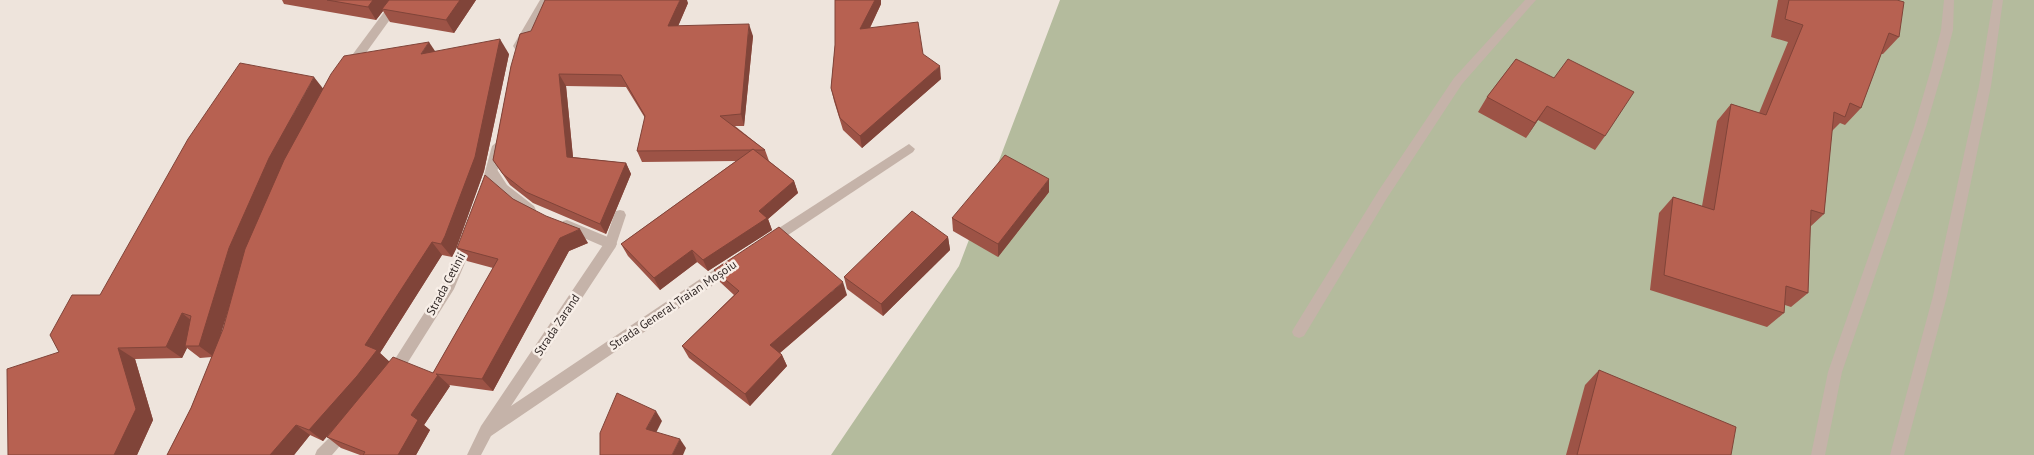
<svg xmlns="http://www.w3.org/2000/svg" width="2034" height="455" viewBox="0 0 2034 455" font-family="'PT Sans',sans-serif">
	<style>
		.green { fill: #b4bb9d }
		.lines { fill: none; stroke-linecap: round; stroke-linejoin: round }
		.service { fill: #c5b3a9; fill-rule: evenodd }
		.minor { fill: #c5b3a9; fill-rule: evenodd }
		.wall { fill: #9d5346; fill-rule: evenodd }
		.shaded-wall { fill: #804439 }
		.building { fill: #b76151; stroke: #804439 }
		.labels { text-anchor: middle; stroke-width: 5; stroke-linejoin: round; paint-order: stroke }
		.street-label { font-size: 12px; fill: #332a28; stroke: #f7eee7 }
	</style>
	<rect width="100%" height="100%" fill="#eee4dc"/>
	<polygon class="green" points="1060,0 2034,0 2034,455 831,455 959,266"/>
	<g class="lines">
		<g class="service">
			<path d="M492,166L496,168L507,185L534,206L536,210L534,214C518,219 492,184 486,171L488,168Z"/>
			<polygon points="567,220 615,240 617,244 615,248 611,249 607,248 563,229 561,225 563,221"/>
		</g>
		<g class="minor">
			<polygon points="393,0 404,0 355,68 347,68 345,65 347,62"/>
			<polygon points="540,0 550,0 523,49 515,49 513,46"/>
			<polygon points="1525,0 1536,0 1462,84 1387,198 1304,336 1299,338 1294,336 1292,332 1294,328 1379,190 1454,78"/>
			<polygon points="1944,0 1954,0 1953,30 1943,69 1926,127 1842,372 1825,455 1811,455 1828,372 1914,127 1931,69 1941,30"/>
			<polygon points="1993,0 2003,0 1991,86 1947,296 1904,455 1890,455 1933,296 1979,86"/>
			<polygon points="498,141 504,146 491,194 489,198 481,198 479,194 492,146"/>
			<polygon points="909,144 915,149 913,152 773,245 765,245 763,241 765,237"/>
			<polygon points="620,210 624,211 626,215 615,248 511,406 724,263 729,262 734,263 735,267 734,271 491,436 481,455 467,455 481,426 605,242 614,215 616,211"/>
			<polygon points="469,234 473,235 475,239 454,289 398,378 393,380 388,378 386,374 388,370 444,282 465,235"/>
			<polygon points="345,425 350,427 352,432 332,455 315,455 317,450 340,427"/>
		</g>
	</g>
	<g class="wall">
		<polygon points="282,0 476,0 454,33 390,22 383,11 376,20 284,4"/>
		<polygon points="835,0 881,0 881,4 870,28 923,54 941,79 862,148 843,130 834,101 831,88 835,45"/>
		<polygon points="1778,0 1897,0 1899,37 1883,54 1881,54 1861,108 1845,125 1840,123 1832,131 1824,214 1810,227 1808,293 1791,307 1785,305 1784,313 1767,327 1650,290 1659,213 1673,197 1702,206 1717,121 1731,104 1759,113 1788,42 1771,37"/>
		<polygon points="688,3 678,26 753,36 744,126 735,126 765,150 769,161 794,181 798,193 768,219 772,230 708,271 697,262 660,290 628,256 621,244 736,161 642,162 637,151 645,118 626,87 566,86 573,157 626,163 631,174 606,234 533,203 510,185 493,160 511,66"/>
		<path d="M435,51L509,54L484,171L456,249L452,257L442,255L380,353L389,362L433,373L493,268L467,261L457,248L513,199L588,243L569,251L493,391L449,385L450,386L424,425L430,430L416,455H360L341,448L327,437L335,427L323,441L310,435L294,455H167L191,408L212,357L200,358L187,348L182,358L135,359L153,420L137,455H8L59,352L100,295L323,88ZM229,308L223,329L220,336Z"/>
		<polygon points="1516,59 1605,136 1595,150 1538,120 1526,138 1478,112 1487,97"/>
		<polygon points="1049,192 998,257 953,231 952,218"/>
		<polygon points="948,237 950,250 883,316 847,289 844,277"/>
		<polygon points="714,270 847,295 780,353 782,355 787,366 750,406 689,358 682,346 734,295 720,282"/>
		<polygon points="1599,370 1731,455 1566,455 1585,385"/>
	</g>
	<g class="shaded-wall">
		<polygon points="373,0 391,0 382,9 383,11 376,20 368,7"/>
		<polygon points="460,0 476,0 454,33 446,20"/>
		<polygon points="680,0 687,0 688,3 673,38 668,26"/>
		<polygon points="875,0 881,0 881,4 863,42 860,29"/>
		<polygon points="749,24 753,36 744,126 741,114"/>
		<polygon points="500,39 509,54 484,171 456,249 452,257 441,244"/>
		<polygon points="429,42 439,57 421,54"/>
		<polygon points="940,66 941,79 862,148 860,136"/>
		<polygon points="559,74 566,86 574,168 567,157"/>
		<polygon points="314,77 325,91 243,260 214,357 199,346 229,248 269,158"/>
		<polygon points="1547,106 1538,120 1526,138 1535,123"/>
		<polygon points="626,163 631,174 606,234 600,224"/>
		<polygon points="1049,179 1049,192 998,257 998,244"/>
		<polygon points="794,181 798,193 768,219 772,230 708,271 703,260"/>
		<polygon points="580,229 588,243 569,251 493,391 482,379 560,238"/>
		<polygon points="948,237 950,250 883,316 881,304"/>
		<polygon points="432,242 442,255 380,353 390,362 370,387 323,441 309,430"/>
		<polygon points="692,250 697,262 660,290 654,278"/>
		<polygon points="843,282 847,295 775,357 770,345"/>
		<polygon points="182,313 197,325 185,346 187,348 182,358 166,347"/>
		<polygon points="118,348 135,359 153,420 137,455 114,455"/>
		<polygon points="782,355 787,366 750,406 745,394"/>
		<polygon points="438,375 450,386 424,425 430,430 416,455 398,455 411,415"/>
		<polygon points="656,411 662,421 653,439 646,429"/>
		<polygon points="296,425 310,435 294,455 270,455"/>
		<polygon points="680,439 686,448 683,455 672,455"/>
	</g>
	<g class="building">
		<polygon points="327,0 373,0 368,7"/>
		<polygon points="389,0 460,0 446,20 382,9"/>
		<polygon points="545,0 680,0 668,26 749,24 741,114 720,116 765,150 754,150 753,149 752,150 637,151 645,116 621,75 559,74 567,157 626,163 600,224 526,192 503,174 493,160 511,66 520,34 531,31"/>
		<polygon points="835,0 875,0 860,29 918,22 923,54 940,66 860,136 840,118 831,88 835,45"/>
		<polygon points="1789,0 1897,0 1904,2 1899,37 1889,33 1861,108 1850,103 1845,117 1834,112 1824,214 1811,210 1808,293 1786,286 1784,313 1664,275 1673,197 1714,210 1731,104 1766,115 1803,25 1785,19"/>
		<polygon points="500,39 475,157 445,236 441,244 432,242 365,345 377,350 357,376 309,430 296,425 270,455 167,455 191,408 223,329 245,249 284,160 331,74 344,56 429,42 421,54"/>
		<polygon points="1516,59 1554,78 1568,59 1634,92 1605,136 1547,106 1535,123 1487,97"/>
		<polygon points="240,63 314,77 269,158 229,248 199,346 185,346 191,316 182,313 166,347 118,348 136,409 114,455 8,455 7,369 59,352 50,335 72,295 100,295 188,139"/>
		<polygon points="753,149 794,181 759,211 767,218 703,260 692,250 654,278 621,244"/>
		<polygon points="1005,155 1049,179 998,244 952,218"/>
		<polygon points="485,175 513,199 546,216 580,229 560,238 482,379 436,374 438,375 411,415 418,420 398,455 363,455 365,452 327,437 393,357 433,373 498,259 457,248"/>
		<polygon points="912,211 948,237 881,304 844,277"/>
		<polygon points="779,227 843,282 770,345 782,355 745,394 682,346 739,291 714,270"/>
		<polygon points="1599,370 1736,427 1731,455 1577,455"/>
		<polygon points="617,393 656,411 646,429 680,439 672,455 600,455 600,433"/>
	</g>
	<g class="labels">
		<g class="street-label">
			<text transform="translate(446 284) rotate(-62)" y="4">Strada Cetinii</text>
			<text transform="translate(673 305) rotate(-34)" y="4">Strada General Traian Moșoiu</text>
			<text transform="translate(557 325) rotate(-56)" y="4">Strada Zarand</text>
		</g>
	</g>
</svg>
